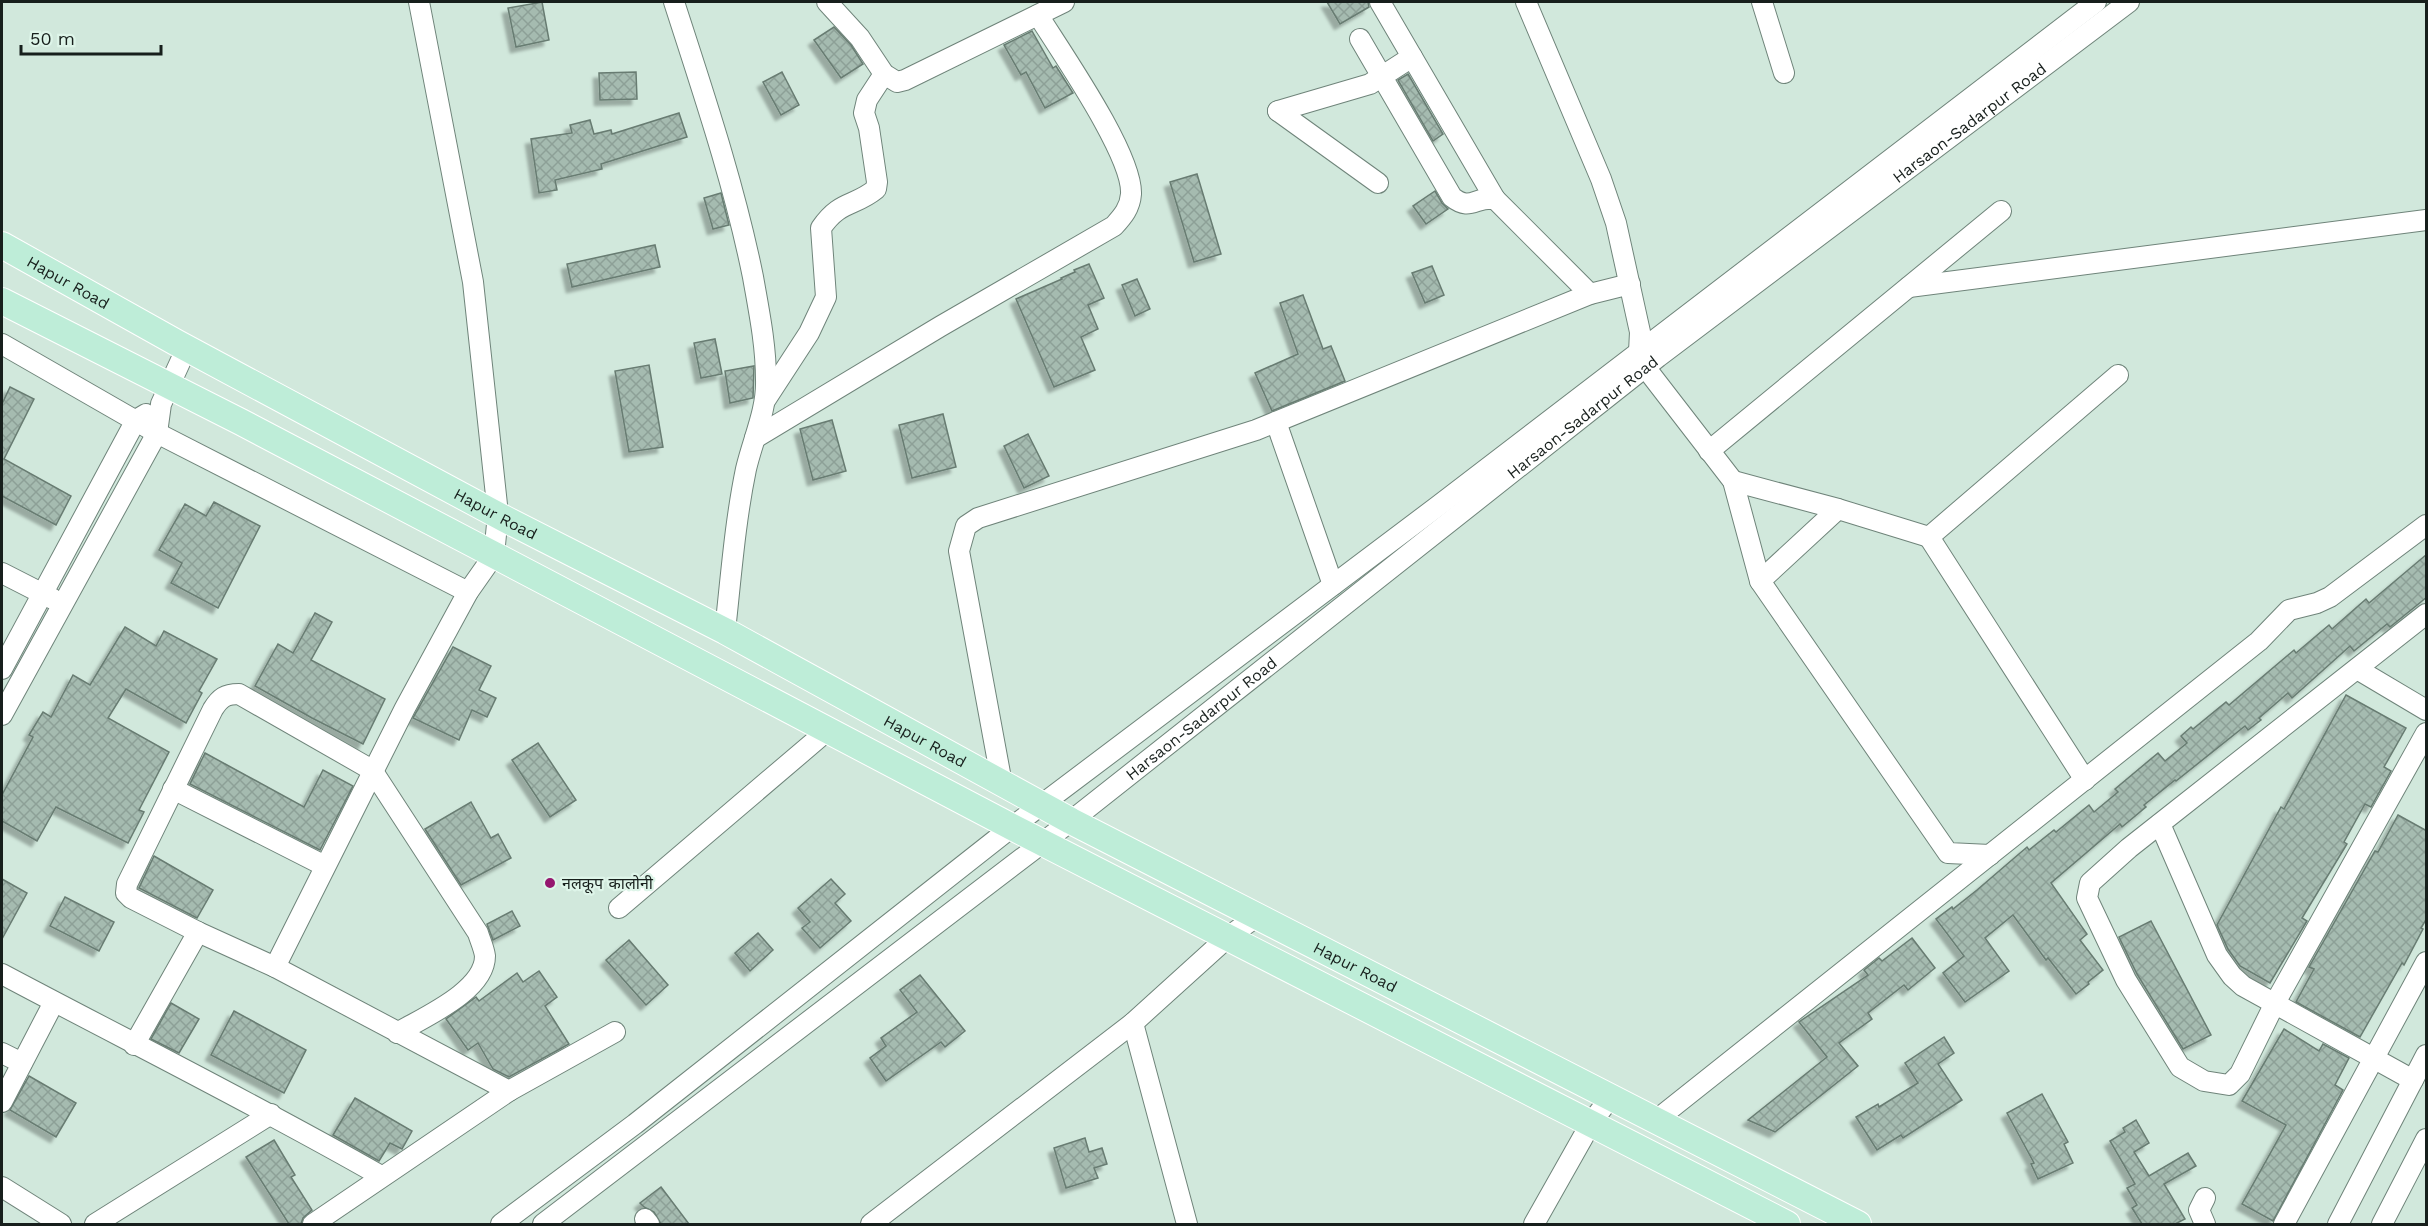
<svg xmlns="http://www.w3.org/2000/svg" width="2428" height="1226" viewBox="0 0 2428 1226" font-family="'Work Sans','Noto Sans Devanagari',sans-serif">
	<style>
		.building { fill: url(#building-cross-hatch); stroke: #687c72; stroke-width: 1.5; filter: url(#shadow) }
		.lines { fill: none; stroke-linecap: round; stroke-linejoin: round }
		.minor-casing { stroke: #6f847a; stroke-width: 22 }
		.major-casing { stroke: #fff; stroke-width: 28 }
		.minor { stroke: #fff; stroke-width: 20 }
		.major { stroke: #beedd8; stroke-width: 26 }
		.poi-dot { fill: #95166f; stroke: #def5e9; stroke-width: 2 }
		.labels { text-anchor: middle; stroke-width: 4.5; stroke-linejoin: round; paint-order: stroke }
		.street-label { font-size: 16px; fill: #171f1c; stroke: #def5e9 }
		.poi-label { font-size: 16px; fill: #171f1c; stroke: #def5e9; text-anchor: start }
	</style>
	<defs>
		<pattern id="building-cross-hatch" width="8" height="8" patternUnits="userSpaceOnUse" patternTransform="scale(1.5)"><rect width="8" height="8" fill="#a5bbb0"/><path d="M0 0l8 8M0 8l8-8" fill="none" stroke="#8da097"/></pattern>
		<filter id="shadow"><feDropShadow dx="-5.5" dy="5.5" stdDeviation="1.5" flood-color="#0004"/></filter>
	</defs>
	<rect width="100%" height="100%" fill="#d1e8dc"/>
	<g class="building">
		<polygon points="542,2 549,40 516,47 508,8"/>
		<polygon points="1327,2 1368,2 1369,7 1340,24"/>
		<polygon points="834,27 851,45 863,64 841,78 814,40"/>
		<polygon points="1032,31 1053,68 1056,66 1073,93 1045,108 1026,72 1021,75 1004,45"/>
		<polygon points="636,72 637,99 600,100 599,73"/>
		<polygon points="782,72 799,105 781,115 763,82"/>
		<polygon points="1408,74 1443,134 1433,141 1398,80"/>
		<polygon points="679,113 687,137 601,164 602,169 555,180 557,190 539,193 531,139 572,133 570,125 590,120 594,134 611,130 612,134"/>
		<polygon points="1197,174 1221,254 1194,262 1170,182"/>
		<polygon points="1435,191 1442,203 1448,209 1426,224 1413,206"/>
		<polygon points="721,193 729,225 713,229 704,198"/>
		<polygon points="655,245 660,267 572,287 567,264"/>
		<polygon points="1089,264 1104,298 1088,305 1098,329 1081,337 1095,370 1054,387 1016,299 1062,279 1061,278 1075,272 1074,270"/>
		<polygon points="1432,266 1444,295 1425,303 1412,273"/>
		<polygon points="1137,279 1150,309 1135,316 1122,285"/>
		<polygon points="1303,295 1323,349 1331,346 1345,381 1272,411 1255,373 1298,354 1280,303"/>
		<polygon points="715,339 722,374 701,378 694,343"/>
		<polygon points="649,365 663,447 629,452 615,371"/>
		<polygon points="754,366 753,398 730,403 725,371"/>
		<polygon points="10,387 34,399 4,459 71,496 56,525 2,496 2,404"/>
		<polygon points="943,414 956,467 912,478 899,425"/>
		<polygon points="832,420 846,471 813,480 800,429"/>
		<polygon points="1028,434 1049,476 1024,488 1004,446"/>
		<polygon points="214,502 260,526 218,608 171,583 182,563 159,550 185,504 206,516"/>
		<polygon points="2427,554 2427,597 2390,627 2387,624 2354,651 2350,646 2292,698 2288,693 2259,718 2261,720 2248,730 2245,726 2176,781 2175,780 2144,805 2146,807 2122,827 2120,824 2051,883 2087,934 2080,940 2103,970 2088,982 2089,984 2076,994 2048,958 2046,960 2013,915 1985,938 2009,971 1965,1002 1943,973 1964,956 1936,919 1952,907 1953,909 1977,890 2027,847 2029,850 2054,830 2056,832 2089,805 2094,812 2118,792 2115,789 2158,753 2165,761 2187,743 2181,736 2191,727 2193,729 2226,702 2229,705 2294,650 2296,653 2329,625 2332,629 2366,599 2369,603"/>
		<polygon points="315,613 332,622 311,660 385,699 363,744 312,718 255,686 278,644 293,653"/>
		<polygon points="125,627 156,646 164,631 217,659 199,691 202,693 186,723 126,689 108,718 169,752 139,810 144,812 128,843 56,807 37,841 2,821 2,795 33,737 29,735 43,712 51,717 73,675 90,685"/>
		<polygon points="453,647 491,666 479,690 496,698 487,717 472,710 459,740 413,718"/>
		<polygon points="2346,695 2406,728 2384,767 2391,771 2371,807 2365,804 2344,842 2347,844 2302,918 2307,921 2270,983 2240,966 2228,949 2217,925 2281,807 2284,809"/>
		<polygon points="538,743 576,800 550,817 512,760"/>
		<polygon points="205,753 304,807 323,770 353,786 320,850 190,784"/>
		<polygon points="471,802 491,838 498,834 511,858 461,885 425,829"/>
		<polygon points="2398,815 2427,831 2427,918 2421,928 2423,929 2404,965 2402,963 2360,1037 2296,1002 2314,969 2309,967 2375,851 2378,852"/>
		<polygon points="154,856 213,890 197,918 139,888"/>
		<polygon points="2,879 27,893 2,939"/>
		<polygon points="831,879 845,894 835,903 851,921 820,948 802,928 810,922 798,908"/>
		<polygon points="65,897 114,922 99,951 50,926"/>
		<polygon points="512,911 520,926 493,940 487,924"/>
		<polygon points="2151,921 2211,1035 2183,1049 2137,974 2119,937"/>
		<polygon points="758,933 773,950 750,971 735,953"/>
		<polygon points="1912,938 1935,968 1908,990 1904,985 1868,1013 1872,1019 1839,1043 1858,1066 1775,1132 1748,1120 1827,1057 1799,1022 1868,975 1864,970 1879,958 1882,961"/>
		<polygon points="629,940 668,985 646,1005 606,960"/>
		<polygon points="539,971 557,997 545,1006 569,1044 509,1077 493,1069 478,1043 468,1050 446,1019 476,997 479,1001 517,973 523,982"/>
		<polygon points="920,975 965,1031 945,1047 941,1042 886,1081 870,1058 886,1046 881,1038 917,1012 900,990"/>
		<polygon points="171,1003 199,1019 179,1053 151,1039"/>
		<polygon points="234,1011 306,1050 284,1093 211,1055"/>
		<polygon points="2284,1029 2319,1051 2323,1044 2349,1058 2335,1085 2343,1090 2273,1221 2242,1204 2286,1125 2242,1101"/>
		<polygon points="1944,1037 1954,1053 1938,1064 1962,1100 1903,1138 1901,1135 1877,1150 1856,1117 1878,1104 1879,1107 1918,1083 1905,1063"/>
		<polygon points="29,1076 76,1103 56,1137 10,1110"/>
		<polygon points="2042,1094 2068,1142 2064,1144 2073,1163 2038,1179 2031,1164 2034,1163 2007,1113"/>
		<polygon points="355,1098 412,1131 402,1149 390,1143 379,1161 333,1135"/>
		<polygon points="2136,1120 2149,1143 2134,1152 2149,1176 2188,1153 2196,1166 2164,1184 2185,1219 2175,1224 2142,1224 2132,1208 2137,1205 2127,1188 2135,1184 2110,1141 2125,1132 2123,1128"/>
		<polygon points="1085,1138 1089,1152 1102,1148 1107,1164 1094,1168 1098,1178 1066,1188 1054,1148"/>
		<polygon points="274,1140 295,1175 291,1177 312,1210 303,1218 301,1224 289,1224 246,1157"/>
		<polygon points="661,1187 689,1224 661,1224 654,1212 644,1207 640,1203"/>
	</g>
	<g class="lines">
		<defs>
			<g id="minor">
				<path d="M674,2C703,92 734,183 753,277C759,311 766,345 766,380C767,410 753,439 746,469C735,522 731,577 725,631"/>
				<polyline points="827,2 860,38 884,74 897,82 905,80 1064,2"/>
				<polyline points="1380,2 1495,199"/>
				<polyline points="1526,2 1601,179 1616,223 1640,332 1639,352 1645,367 1733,481 1760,581 1948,853 1990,855"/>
				<polyline points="1762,2 1784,73"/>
				<path d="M1360,39L1452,197C1471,212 1475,196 1495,199L1590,294"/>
				<polyline points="1278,111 1370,84 1412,57"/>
				<polyline points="1278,111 1378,183"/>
				<polyline points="1909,287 2426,220"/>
				<polyline points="2,344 157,433 468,592"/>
				<path d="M766,399L809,333L826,297L821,228C840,200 854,207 876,189L877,182L869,128L864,113L867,100L884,74"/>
				<polyline points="1276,422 1333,585"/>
				<path d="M755,438L941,326L1114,226C1123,216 1130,208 1131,194C1133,155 1061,52 1038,15"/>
				<polyline points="1709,451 2001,211"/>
				<polyline points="1733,481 1838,509 1929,537 2118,375"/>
				<polyline points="1929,537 2085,780"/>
				<polyline points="2,573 53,599"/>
				<polyline points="1760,581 1838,509"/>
				<polyline points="2426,614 2129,848 2090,883 2087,898 2126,980 2180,1067 2204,1081 2229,1085 2240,1074 2275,1003 2426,733"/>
				<polyline points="2,669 136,420 146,414"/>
				<polyline points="2357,669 2426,710"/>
				<polyline points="2,715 157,433 161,404 187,347"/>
				<polyline points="1002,784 959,551 966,526 978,518 1256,430 1590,294 1630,284"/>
				<polyline points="173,789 325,866"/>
				<polyline points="2160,824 2217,955 2232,976 2243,986 2413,1080"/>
				<polyline points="619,908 828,730"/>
				<polyline points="275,967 405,708 468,592 494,555 498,514 473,282 419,2"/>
				<path d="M2,974C128,1041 257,1105 381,1176"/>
				<polyline points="1133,1023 1187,1224"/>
				<path d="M397,1033C424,1017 485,991 485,956C484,948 480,940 478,933L372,770L239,694C225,694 220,698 213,709L127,884L126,893L131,898L198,932L275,967L509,1091"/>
				<polyline points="134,1045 198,932"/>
				<polyline points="2,1053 22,1063"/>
				<polyline points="2,1102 54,1002"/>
				<polyline points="1655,1121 2259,641 2289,610 2317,603 2330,597 2426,525"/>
				<polyline points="2,1187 61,1224"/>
				<polyline points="2205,1198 2199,1210 2205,1224"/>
				<polyline points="645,1219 649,1224"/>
				<polyline points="95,1224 271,1114"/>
				<polyline points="313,1224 509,1091 615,1032"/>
				<polyline points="501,1224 635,1124 1012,827 1438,506 2096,2"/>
				<path id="s1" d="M543,1224L1071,821L1658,357L2129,2"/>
				<polyline points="871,1224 1133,1023 1228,937 1256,917"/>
				<polyline points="1534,1224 1591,1123 1610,1098"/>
				<polyline points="2284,1224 2426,962"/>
				<polyline points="2338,1224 2426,1055"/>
				<polyline points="2382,1224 2426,1139"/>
			</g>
			<g id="major">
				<path id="s2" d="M2,245L177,343L505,519L725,631L1071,821L1858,1224"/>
				<polyline points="2,301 241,422 1012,827 1787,1224"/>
			</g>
		</defs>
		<use href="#minor" class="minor-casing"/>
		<use href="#major" class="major-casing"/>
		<use href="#minor" class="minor"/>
		<use href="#major" class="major"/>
	</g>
	<circle class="poi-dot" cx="550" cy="883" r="6"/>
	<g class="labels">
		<g class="street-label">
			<text dy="6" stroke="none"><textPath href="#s1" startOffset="1802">Harsaon-Sadarpur Road</textPath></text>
			<text dy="6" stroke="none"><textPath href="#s2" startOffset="76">Hapur Road</textPath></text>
			<text dy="6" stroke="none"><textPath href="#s1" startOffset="1316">Harsaon-Sadarpur Road</textPath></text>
			<text dy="6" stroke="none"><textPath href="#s2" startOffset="562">Hapur Road</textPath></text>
			<text dy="6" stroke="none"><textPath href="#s1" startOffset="830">Harsaon-Sadarpur Road</textPath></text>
			<text dy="6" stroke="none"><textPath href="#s2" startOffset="1048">Hapur Road</textPath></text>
			<text dy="6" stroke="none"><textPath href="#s2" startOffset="1534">Hapur Road</textPath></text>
		</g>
		<g class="poi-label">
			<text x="562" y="889">नलकूप कालोनी</text>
		</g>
	</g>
	<rect width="2428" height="1226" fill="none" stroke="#171f1c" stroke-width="6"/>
	<path d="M21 45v9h140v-9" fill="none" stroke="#171f1c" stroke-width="3"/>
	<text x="30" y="45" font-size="18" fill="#171f1c" stroke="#def5e9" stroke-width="4.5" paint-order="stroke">50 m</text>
</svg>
